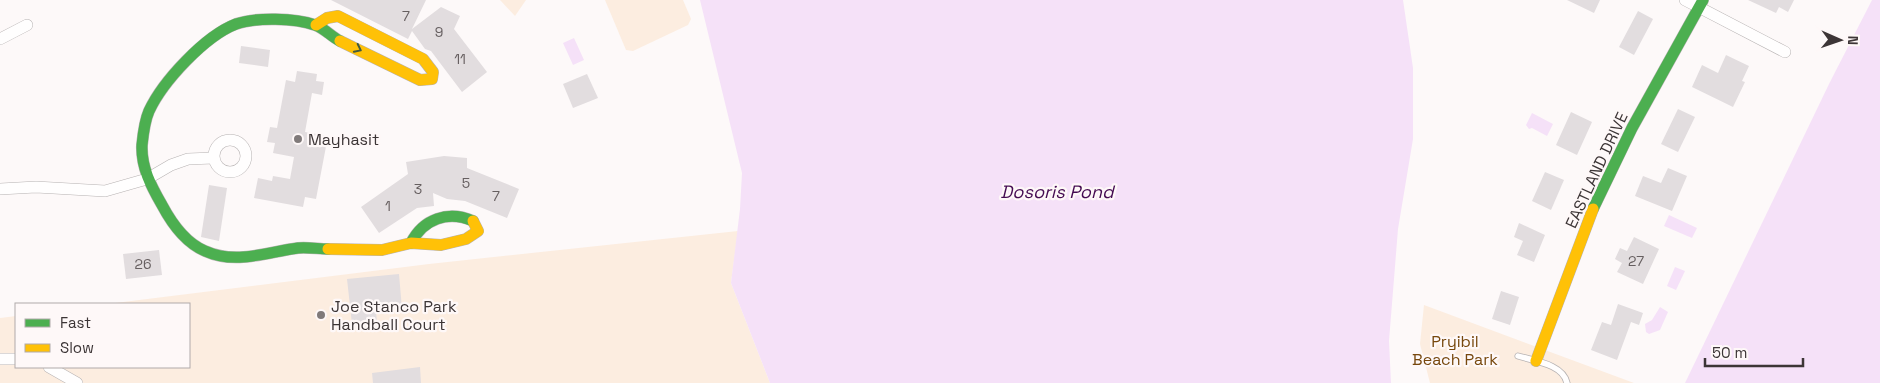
<svg xmlns="http://www.w3.org/2000/svg" width="1880" height="383" viewBox="0 0 1880 383" font-family="'Space Grotesk',sans-serif">
	<style>
		.green { fill: #fcede0 }
		.water { fill: #f5e1f8 }
		.building { fill: #e2dddf }
		.lines { fill: none; stroke-linecap: round; stroke-linejoin: round }
		.lane-casing { stroke: #b7b3b3; stroke-width: 7 }
		.street-casing { stroke: #b7b3b3; stroke-width: 12 }
		.fast-casing { stroke: #b7b3b3; stroke-width: 12 }
		.slow-casing { stroke: #b7b3b3; stroke-width: 12 }
		.lane { stroke: #fffefe; stroke-width: 5.5 }
		.street { stroke: #fffefe; stroke-width: 11 }
		.fast { stroke: #4caf50; stroke-width: 11 }
		.slow { stroke: #ffc107; stroke-width: 11 }
		.oneway { stroke: #415a3e }
		.poi-dot { fill: #807a7a; stroke: #fef8f8; stroke-width: 2 }
		.labels { text-anchor: middle; stroke-width: 4.5; stroke-linejoin: round; paint-order: stroke }
		.number-label { font-size: 14px; fill: #665f60 }
		.poi-label { font-size: 16px; fill: #3c3536; stroke: #fef8f8; text-anchor: start }
		.street-label { font-size: 16px; fill: #3c3536; stroke: #fef8f8 }
		.park-label { font-size: 16px; fill: #77480d; stroke: #fef8f8 }
		.water-label { font-size: 18px; font-style: italic; fill: #450b52; stroke: #fef8f8 }
	</style>
	<rect width="100%" height="100%" fill="#fdf9f9"/>
	<g class="green">
		<polygon points="500,0 526,0 515,16"/>
		<polygon points="605,0 683,0 691,19 688,25 633,51 626,50"/>
		<polygon points="738,231 731,283 770,383 0,383 0,318 16,316 16,367 189,367 189,304 107,304 429,264"/>
		<polygon points="1424,305 1634,383 1430,383 1420,344"/>
	</g>
	<g class="water">
		<polygon points="700,0 1403,0 1413,68 1413,139 1398,229 1389,341 1391,383 770,383 731,283 740,209 742,173"/>
		<polygon points="1872,0 1880,0 1880,383 1685,383 1829,84"/>
		<polygon points="574,38 584,60 573,65 563,43"/>
		<polygon points="1532,113 1553,124 1547,136 1532,128 1529,129 1526,125"/>
		<polygon points="1669,215 1697,228 1692,238 1664,226"/>
		<polygon points="1675,267 1685,271 1676,290 1667,286"/>
		<polygon points="1660,307 1668,312 1660,330 1649,334 1646,332 1645,324 1652,320"/>
	</g>
	<g class="building">
		<polygon points="331,0 426,0 412,29 441,7 460,16 454,29 487,72 462,92 431,51 425,49 412,31 408,39"/>
		<polygon points="1567,0 1600,0 1594,13"/>
		<polygon points="1748,0 1794,0 1788,12 1779,7 1776,13"/>
		<polygon points="1638,11 1653,19 1634,55 1619,47"/>
		<polygon points="241,46 270,50 268,67 239,63"/>
		<polygon points="1726,55 1749,66 1742,81 1745,82 1733,107 1692,87 1702,65 1718,73"/>
		<polygon points="297,71 317,74 316,81 324,82 322,95 312,93 305,132 328,136 316,199 305,197 303,207 254,198 258,178 272,181 273,176 290,179 294,157 273,153 275,143 267,142 270,127 277,128 286,80 295,82"/>
		<polygon points="587,74 598,98 573,108 563,84"/>
		<polygon points="1678,109 1695,117 1678,152 1661,144"/>
		<polygon points="1571,112 1592,122 1577,155 1556,145"/>
		<polygon points="444,156 467,158 467,168 519,189 507,218 465,201 447,199 433,193 434,206 417,208 379,233 361,207 408,174 406,162"/>
		<polygon points="1668,168 1687,176 1672,211 1635,196 1643,176 1661,183"/>
		<polygon points="1545,172 1564,180 1551,210 1532,201"/>
		<polygon points="209,185 227,188 219,241 201,237"/>
		<polygon points="1519,223 1545,235 1534,262 1517,255 1523,241 1514,237"/>
		<polygon points="1634,237 1659,249 1643,284 1617,272 1622,263 1615,259 1620,248 1627,251"/>
		<polygon points="159,250 162,275 126,279 123,254"/>
		<polygon points="399,274 402,309 376,312 377,322 352,324 347,279"/>
		<polygon points="1501,291 1519,297 1510,325 1492,319"/>
		<polygon points="1618,304 1643,313 1639,325 1631,322 1617,360 1591,350 1602,322 1611,325"/>
		<polygon points="420,367 421,383 373,383 372,373"/>
	</g>
	<g class="lines">
		<defs>
			<path id="lane" d="M1518,356C1534,361 1563,364 1567,383"/>
			<g id="street">
				<polyline points="1685,0 1785,52"/>
				<polyline points="0,39 27,25"/>
				<circle cx="230" cy="156" r="16"/>
				<polyline points="0,189 36,187 105,191 147,179 171,165 188,159 213,158"/>
				<polyline points="0,359 16,359"/>
				<polyline points="49,367 77,383"/>
			</g>
			<g id="fast">
				<polyline points="1593,209 1632,128 1703,0"/>
				<path d="M411,243C423,219 448,210 473,221"/>
				<path d="M328,249C319,249 308,247 298,248C267,252 236,265 205,251C186,243 171,222 162,205C151,186 141,167 142,145C143,135 145,120 149,111C163,81 205,36 236,24C256,17 295,18 315,25C324,28 332,37 340,41"/>
			</g>
			<g id="slow">
				<polyline points="316,25 327,18 338,16 423,59 433,72 432,79 420,80 340,41"/>
				<polyline points="328,249 382,250 411,243 441,245 466,239 478,231 473,221"/>
				<polyline points="1536,361 1593,209"/>
			</g>
		</defs>
		<use href="#lane" class="lane-casing"/>
		<use href="#street" class="street-casing"/>
		<use href="#fast" class="fast-casing"/>
		<use href="#slow" class="slow-casing"/>
		<use href="#lane" class="lane"/>
		<use href="#street" class="street"/>
		<use href="#fast" class="fast"/>
		<use href="#slow" class="slow"/>
	</g>
	<defs><path id="oneway-chevron" d="M-2-3.5L2.5 0L-2 3.5" fill="none" stroke-width="1.6" stroke-linecap="round" stroke-linejoin="round" transform="scale(1.25)"/></defs>
	<use class="oneway" href="#oneway-chevron" transform="translate(358 49) rotate(26)"/>
	<g class="poi-dot">
		<circle cx="298" cy="139" r="5"/>
		<circle cx="321" cy="315" r="5"/>
	</g>
	<g class="labels">
		<g class="number-label">
			<text x="406" y="21">7</text>
			<text x="439" y="37">9</text>
			<text x="460" y="64">11</text>
			<text x="466" y="188">5</text>
			<text x="418" y="194">3</text>
			<text x="496" y="201">7</text>
			<text x="388" y="211">1</text>
			<text x="1636" y="266">27</text>
			<text x="143" y="269">26</text>
		</g>
		<g class="poi-label">
			<text x="308" y="145">Mayhasit</text>
			<text x="331" y="312">Joe Stanco Park<tspan x="331" dy="18">Handball Court</tspan></text>
		</g>
		<g class="street-label">
			<text transform="translate(1596 170) rotate(-65)" y="6">EASTLAND DRIVE</text>
		</g>
		<g class="park-label">
			<text x="1455" y="347">Pryibil<tspan x="1455" dy="18">Beach Park</tspan></text>
		</g>
		<g class="water-label">
			<text x="1057" y="198">Dosoris Pond</text>
		</g>
	</g>
	<rect x="15" y="303" width="175" height="65" fill="#fef8f8" stroke="#b0aaaa"/>
	<rect x="25" y="319" width="25" height="8" fill="#4caf50" stroke="#b0aaaa"/>
	<text x="60" y="328" font-size="15" fill="#3c3536">Fast</text>
	<rect x="25" y="344" width="25" height="8" fill="#ffc107" stroke="#b0aaaa"/>
	<text x="60" y="353" font-size="15" fill="#3c3536">Slow</text>
	<g transform="translate(1840 40) rotate(92)" stroke="#fef8f8" stroke-width="4" paint-order="stroke">
	<path d="M0-4L9 19L0 12L-9 19Z" fill="#3c3536"/>
	<text y="-8" font-size="14" font-weight="bold" text-anchor="middle" fill="#3c3536">N</text>
	</g>
	<path d="M1705 358v8h98v-8" fill="none" stroke="#3c3536" stroke-width="2.5"/>
	<text x="1712" y="358" font-size="15" fill="#3c3536" stroke="#fef8f8" stroke-width="4" paint-order="stroke">50 m</text>
</svg>
